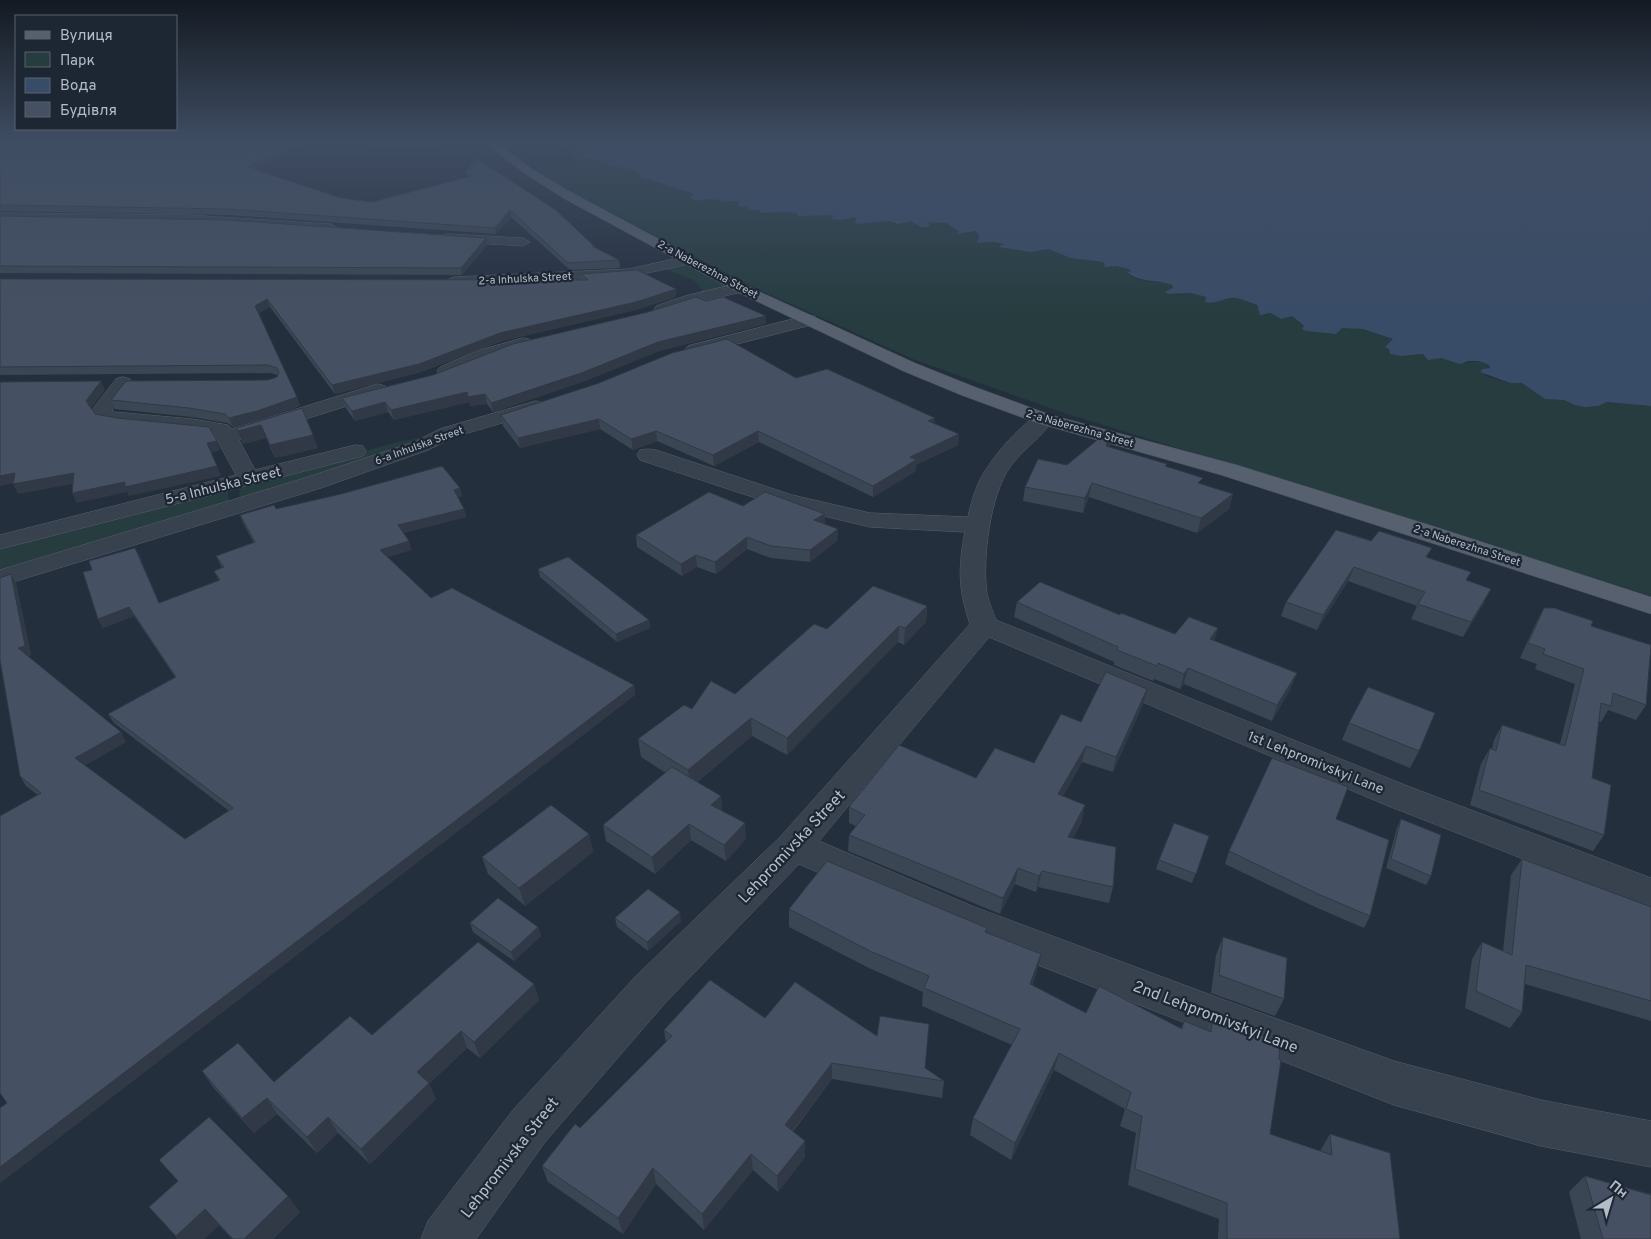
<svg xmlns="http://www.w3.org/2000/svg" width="1651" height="1239" viewBox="0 0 1651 1239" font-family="Overpass,sans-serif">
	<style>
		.green { fill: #263c3f }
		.water { fill: #394c67 }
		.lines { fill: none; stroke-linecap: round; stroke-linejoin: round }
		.minor-casing { stroke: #565f6c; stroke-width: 1 }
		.major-casing { stroke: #414a57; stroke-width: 1 }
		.minor { fill: #38414e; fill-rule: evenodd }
		.major { fill: #56606e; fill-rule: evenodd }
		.wall { fill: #3b4654 }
		.shaded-wall { fill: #303945 }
		.building { fill: #455162; stroke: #303945 }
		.labels { text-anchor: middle; stroke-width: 4.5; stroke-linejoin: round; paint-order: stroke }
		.far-street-label { font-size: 11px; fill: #b4bcc9; stroke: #1d2633 }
		.street-label { font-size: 14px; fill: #b4bcc9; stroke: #1d2633 }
		.near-street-label { font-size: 16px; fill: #b4bcc9; stroke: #1d2633 }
	</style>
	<rect width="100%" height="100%" fill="#242f3e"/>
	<g class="green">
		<path d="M558,142H577L573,143V145L588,151L584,152L585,160L605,161L614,165L644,175L641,177L643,178C660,181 674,190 691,192L693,198L700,201L712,198L725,202L738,201L739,206C747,206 752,210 760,210L761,213L784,212L797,213L800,216L821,214L856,217L855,221L859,224L890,221H930L946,223L958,231L957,233L974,231L979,235L977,241C984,245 995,240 1004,244L1000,247L1031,252L1048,249L1071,258L1103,262L1129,269L1131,271L1127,272C1137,284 1158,280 1172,285L1173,288L1168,293C1182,299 1199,284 1210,303C1223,299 1246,294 1257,306C1260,309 1262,312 1266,315L1271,313L1277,316H1292L1304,327L1330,334L1341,327L1363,329L1393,339L1401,356L1423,354L1463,363L1479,361L1489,365L1490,368L1485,376L1510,383H1522L1545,399L1564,400L1575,405L1600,404L1607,402L1651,406V596L1430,525L1064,413L915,360L751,286L576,194L535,170L574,164L569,152Z"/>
		<polygon points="680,264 685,265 744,295 732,294 696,301 702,290 695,281 665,269 669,266"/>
		<polygon points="423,438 427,439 240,500 239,488 248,482 402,441"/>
		<polygon points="226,490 228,492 229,502 0,573 0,546"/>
	</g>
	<path class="water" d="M577,142H1651V406L1607,402L1598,406L1585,407L1575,405L1564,400L1545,399L1522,383H1510L1480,372L1483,369L1490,368L1489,365L1479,361H1469L1460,364L1441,358L1428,360L1423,354L1401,356L1390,354L1389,349L1385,347L1393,339L1363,329L1342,328L1336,334L1306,331L1302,329L1304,326L1292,316L1281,319L1271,313L1260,315L1257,305C1249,302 1241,298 1233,298C1224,298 1214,305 1205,302L1206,297L1191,293L1168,294L1165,292L1173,288L1172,285C1156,279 1139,283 1127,272L1131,271L1129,269L1116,266L1104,267L1105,264L1103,262L1071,258L1048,249L1031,252L999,247L1004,244L993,242L977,243L979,235L975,231L957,234L958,231L946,223L927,222L930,225L929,227H921L911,221L898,224L890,221L859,224L855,223L856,217L841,220L831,219L834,216L832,215L800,216H797V213L784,212L760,213V210H749L747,207L737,206L739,203L738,201L721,202L720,200L707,199L700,201L689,198L693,195L691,192C674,190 660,181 643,178L640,177L643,175L633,172V170L610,165L605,161L580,158L582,154L588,151L572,144Z"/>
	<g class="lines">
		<defs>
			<g id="minor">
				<polygon points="0,213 187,215 331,224 338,228 331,232 187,223 0,221"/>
				<polygon points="448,234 523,238 530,242 523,246 443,241 441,238 443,235"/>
				<polygon points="688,256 693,257 695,260 693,263 629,277 454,287 449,285 446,282 449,279 454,277 629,269"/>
				<polygon points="740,283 745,285 748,288 745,291 696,303 662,314 656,312 654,309 656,306 685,296"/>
				<polygon points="809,315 815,316 817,320 815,324 694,355 688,354 685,350 688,346"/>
				<path d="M523,338L529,339L532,343L529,347C517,351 504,354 491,358C475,364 456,379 440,375L437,371L440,367L477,351Z"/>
				<polygon points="123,377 130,379 132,383 112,410 114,412 192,419 228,425 232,429 371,386 378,384 385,386 388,390 385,394 239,440 255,470 355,445 363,446 366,451 363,456 0,549 0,535 236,475 214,434 121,425 100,421 92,410 116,379"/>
				<polygon points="536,401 543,403 546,407 543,411 454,437 428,450 321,488 0,586 0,570 305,478 414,442 440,429"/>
				<path d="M1044,413L1051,415L1054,419C1042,437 1022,450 1010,467C990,495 982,560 987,594C989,603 993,612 996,620L1410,787L1651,878V909L1386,805L989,637L819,841L977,908L1227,1001L1394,1061L1541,1100L1651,1121V1167L1541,1146L1394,1105L949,930L799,864L666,1002L545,1142L476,1239H421L428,1221L513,1110L636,976L781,836L970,624C958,589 958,568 965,532L870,527L777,505L640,460L637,455L640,450L648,449L656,450L792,495L870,513L968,517C971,503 975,489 982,476C992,458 1024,418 1044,413Z"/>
			</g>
			<polygon id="major" points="484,142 496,142 532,169 571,192 745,285 915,363 975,387 1051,415 1237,465 1436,527 1651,597 1651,614 1221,475 1037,423 961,395 903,371 735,291 563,198 524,173"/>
		</defs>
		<use href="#minor" class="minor-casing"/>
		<use href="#major" class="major-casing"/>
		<use href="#minor" class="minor"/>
		<use href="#major" class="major"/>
	</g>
	<g class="wall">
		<polygon points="0,142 306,142 256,170 341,198 372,202 467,177 466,171 594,246 594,247 619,260 620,268 570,270 511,217 496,234 229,215 0,211"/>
		<polygon points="0,216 487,245 462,275 0,273"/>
		<polygon points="581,274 676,297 636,310 502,341 421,372 335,394 270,307 259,313 300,406 260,420 233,427 228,423 192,417 115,409 111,400 268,380 277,377 277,375 271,373 0,375 0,279 582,280"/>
		<polygon points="766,324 659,351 585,381 493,412 487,404 470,406 469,402 394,420 388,412 355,421 345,407 342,398"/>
		<polygon points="796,378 935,424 959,434 958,445 916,465 916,471 873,497 759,442 714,466 657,441 633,450 600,429 520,448 503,426 501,415"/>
		<polygon points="237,428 318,448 275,458 266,438 243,444"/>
		<polygon points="1110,445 1109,447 1166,467 1201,484 1233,494 1229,509 1197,533 1089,497 1083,513 1023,501 1025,487 1067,465"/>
		<polygon points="460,488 462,496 458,497 464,509 466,517 403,533 409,541 411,550 387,557 431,598 634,685 635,695 0,1183 0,1108 7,1103 38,795 26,786 20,776 11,574 16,583 31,655 27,656 126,742 84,765 185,839 229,811 114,723 108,714 175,677 134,616 103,628 98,619 92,570 135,548 159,603 219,581 214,571 222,568 216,556 254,543 243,523 240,515 276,509"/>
		<polygon points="743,506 825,525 838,529 837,541 810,562 771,558 747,549 716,574 697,567 682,576 637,547 636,535"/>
		<polygon points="1336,530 1428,557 1467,580 1484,603 1463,637 1411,619 1417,606 1348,581 1317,630 1281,616 1286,602"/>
		<polygon points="538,569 649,620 650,628 617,642 540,577"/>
		<polygon points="1017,602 1120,615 1175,634 1215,641 1291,688 1272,721 1184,684 1180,689 1154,679 1153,681 1114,665 1114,662 1014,617"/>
		<polygon points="927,606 926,622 904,645 898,642 787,755 752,736 697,782 721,796 722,810 746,839 726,861 691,840 655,874 606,841 603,825 666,773 641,757 638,739 692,709 735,694 827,629"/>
		<polygon points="1544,608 1591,626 1646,705 1636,720 1608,710 1601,722 1599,721 1592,778 1604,835 1593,851 1470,805 1481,764 1490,748 1492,749 1494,740 1502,725 1560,744 1575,684 1535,669 1537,664 1520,658 1536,623"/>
		<polygon points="1143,704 1113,772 1082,762 1063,796 1082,821 1073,838 1113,887 1109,903 1038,887 1036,892 1015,884 1000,914 848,851 849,835 856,826 849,823 849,807 976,778 1034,763 1081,722"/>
		<polygon points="1349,723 1419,751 1410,768 1342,740"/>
		<polygon points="1401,819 1431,876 1426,885 1386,868 1397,828"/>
		<polygon points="589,834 593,852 525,906 488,874 482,857"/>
		<polygon points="1209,836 1192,883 1156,869 1159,860"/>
		<polygon points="1229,851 1370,916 1364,928 1313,906 1225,864"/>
		<polygon points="1522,859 1651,907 1651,1021 1525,984 1522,1012 1510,1028 1465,1008 1472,959 1482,942 1503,951 1511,875"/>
		<polygon points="789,909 986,932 1037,971 1032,986 1086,1013 1181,1028 1184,1021 1207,1030 1213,1016 1270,1134 1320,1151 1330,1134 1400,1239 1218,1239 1219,1219 1128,1185 1136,1133 1120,1126 1125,1109 1054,1070 1011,1160 970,1135 973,1118 1012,1045 922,1006 923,992 869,968 789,927"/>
		<polygon points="615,918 681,921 648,951 617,927"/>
		<polygon points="470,923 538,927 541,936 514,961 473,932"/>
		<polygon points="1223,937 1284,999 1275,1016 1211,993 1216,955"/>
		<polygon points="534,984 539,1000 480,1058 467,1048 429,1084 436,1099 370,1164 338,1133 317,1153 277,1114 254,1133 213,1087 202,1071 274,1082 372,1035"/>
		<polygon points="765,1018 925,1068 944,1081 942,1098 832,1079 793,1132 805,1157 778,1192 753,1170 704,1230 656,1184 623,1234 548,1182 542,1166 666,1043 664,1030"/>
		<polygon points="1585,1176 1650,1194 1651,1193 1651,1239 1581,1239 1569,1192"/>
		<polygon points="149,1207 300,1212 273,1239 232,1239 219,1225 204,1239 178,1239"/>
	</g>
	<g class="shaded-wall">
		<polygon points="296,142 306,142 250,173 248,167"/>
		<polygon points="420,142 477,142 376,150 375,146"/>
		<polygon points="510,210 511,217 496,234 495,228"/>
		<polygon points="486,238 487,245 462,275 461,268"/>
		<polygon points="676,289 676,297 636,310 502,341 421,372 335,394 332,385 500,333"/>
		<polygon points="267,299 270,307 258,314 255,306"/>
		<polygon points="766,316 766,324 659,351 585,381 493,412 491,403 658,342"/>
		<polygon points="101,381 105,390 90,410 86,401"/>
		<polygon points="467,392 485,394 487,404 470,406 469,402 394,420 391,410"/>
		<polygon points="297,397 300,406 260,420 233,427 229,418"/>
		<polygon points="385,402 388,412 355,421 352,411"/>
		<polygon points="935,418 934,428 928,421"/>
		<polygon points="599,419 600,429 520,448 518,438"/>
		<polygon points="261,425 266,438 243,444 238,431"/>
		<polygon points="656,431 657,441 633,450 631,439"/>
		<polygon points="758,431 759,442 714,466 713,455"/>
		<polygon points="1112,432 1110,445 1104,460 1106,446"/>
		<polygon points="959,434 958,445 916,465 916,471 873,497 873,486 910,457"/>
		<polygon points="313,435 318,448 275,458 270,445"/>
		<polygon points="217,441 220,450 211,453 207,443"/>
		<polygon points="217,466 221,476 129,496 127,492 77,503 72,493 125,482"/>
		<polygon points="15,473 20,482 0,486 0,476"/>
		<polygon points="74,473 78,483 18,494 13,484"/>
		<polygon points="1092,483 1089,497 1083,513 1085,498"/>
		<polygon points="460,488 462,496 456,498 454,490"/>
		<polygon points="1233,494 1229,509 1197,533 1201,518"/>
		<polygon points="464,509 466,517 401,533 398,525"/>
		<polygon points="825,514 825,525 814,520"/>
		<polygon points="838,529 837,541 810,562 810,550"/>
		<polygon points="747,537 747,549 716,574 715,562"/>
		<polygon points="409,541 411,550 382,558 380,550"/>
		<polygon points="135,548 140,556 163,612 159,603"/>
		<polygon points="696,555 697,567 682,576 681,564"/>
		<polygon points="1354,567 1348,581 1317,630 1323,615"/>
		<polygon points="11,574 16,583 31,655 23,657 18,648"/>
		<polygon points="1491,589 1484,603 1463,637 1471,622"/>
		<polygon points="927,606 926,622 904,645 905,628"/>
		<polygon points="129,607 134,616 103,628 98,619"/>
		<polygon points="649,620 650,628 617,642 616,634"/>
		<polygon points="899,626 898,642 787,755 787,738"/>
		<polygon points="1218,628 1214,643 1210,639"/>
		<polygon points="1188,668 1184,684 1180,689 1184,674"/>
		<polygon points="1297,673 1291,688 1272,721 1277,705"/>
		<polygon points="634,685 635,695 0,1183 0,1167"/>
		<polygon points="1147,689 1143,704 1113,772 1116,757"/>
		<polygon points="751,718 752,736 690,787 688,770"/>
		<polygon points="121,732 126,742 81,768 75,758"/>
		<polygon points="1086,746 1082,762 1055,810 1058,794"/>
		<polygon points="721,796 722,812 711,805"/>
		<polygon points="1085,805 1082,821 1065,853 1068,837"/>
		<polygon points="745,823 746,839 726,861 724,845"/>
		<polygon points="689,824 691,840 655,874 652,857"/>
		<polygon points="589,834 593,852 525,906 519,888"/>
		<polygon points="1018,868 1015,884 1000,914 1003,898"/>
		<polygon points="1042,871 1038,887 1036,892 1039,876"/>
		<polygon points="680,912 681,921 648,951 647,942"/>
		<polygon points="538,927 541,936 514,961 511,952"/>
		<polygon points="1041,954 1037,971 1026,1002 1030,984"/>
		<polygon points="534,984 539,1000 480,1058 474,1042"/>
		<polygon points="461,1031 467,1048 429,1084 436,1099 370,1164 361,1149 417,1072"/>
		<polygon points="1059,1053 1054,1070 1011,1160 1015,1143"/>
		<polygon points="832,1063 832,1079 785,1141 785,1125"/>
		<polygon points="267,1098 277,1114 254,1133 242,1118"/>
		<polygon points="328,1117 338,1133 317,1153 307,1137"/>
		<polygon points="805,1141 805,1157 778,1192 777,1176"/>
		<polygon points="751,1154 753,1170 704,1230 702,1214"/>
		<polygon points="653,1168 656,1184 623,1234 618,1218"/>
		<polygon points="288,1196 300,1212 273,1239 244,1239"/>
		<polygon points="205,1209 219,1225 204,1239 179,1239 176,1236"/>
	</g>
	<g class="building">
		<polygon points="0,142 296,142 248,167 341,198 372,202 471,176 466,171 476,158 556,210 594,246 592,246 619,260 568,263 510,210 495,228 227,209 0,205"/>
		<polygon points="376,142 420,142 375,146"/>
		<polygon points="0,216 227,220 486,238 461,268 0,266"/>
		<polygon points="637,270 676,289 636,302 500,333 419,364 332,385 267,299 255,306 297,397 257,411 229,418 225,414 189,408 111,400 126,381 268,380 277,377 279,372 277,368 268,365 0,367 0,279 588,280 581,274"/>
		<polygon points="696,297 706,301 723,297 766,316 658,342 584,372 491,403 485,394 468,397 467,392 391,410 385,402 352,411 342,398 433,375 513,344 648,312"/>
		<polygon points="727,339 796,378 827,369 935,418 928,421 959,434 910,457 916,460 873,486 758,431 713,455 656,431 631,439 599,419 518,438 501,415 599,383 672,353"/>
		<polygon points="101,381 86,401 95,414 117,418 209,427 217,441 207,443 217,466 125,487 125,482 72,493 74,473 13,484 15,473 0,476 0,382"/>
		<polygon points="302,408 313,435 270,445 261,425 238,431 237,428"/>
		<polygon points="1108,431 1112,432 1106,446 1167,464 1165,466 1203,478 1198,483 1233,494 1201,518 1092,483 1085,498 1025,487 1038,459 1067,465"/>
		<polygon points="442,466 460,488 454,490 464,509 398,525 409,541 380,550 431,598 452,588 634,685 0,1167 0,1108 7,1103 0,1093 0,816 41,793 20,776 0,660 0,578 11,574 25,646 18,648 121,732 75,758 185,839 233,808 108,714 176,677 129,607 98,619 83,572 92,570 89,561 135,548 159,603 220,580 214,571 224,567 216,556 255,542 240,515 274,505 276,509 341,494"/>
		<polygon points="709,492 743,506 765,492 825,514 814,520 838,529 810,550 771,546 747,537 715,562 696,555 681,564 636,535"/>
		<polygon points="1336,530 1371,541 1379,531 1432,548 1426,557 1471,572 1466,580 1491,589 1471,622 1418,604 1425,592 1354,567 1323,615 1286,602"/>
		<polygon points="568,557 649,620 616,634 538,569"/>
		<polygon points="1040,582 1120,615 1121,613 1175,634 1189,617 1218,628 1210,639 1297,673 1277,705 1188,668 1184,674 1158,663 1157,666 1117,650 1118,647 1017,602"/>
		<polygon points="873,586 927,606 905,628 899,626 787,738 751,718 688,770 638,739 684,705 692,709 711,681 735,694 814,624 827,629"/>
		<polygon points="1544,608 1554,608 1593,621 1591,626 1651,645 1646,705 1613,693 1611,706 1601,703 1592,778 1611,785 1604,835 1479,790 1490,748 1496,751 1502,725 1565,746 1584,669 1543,654 1545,649 1528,643"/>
		<polygon points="1106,672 1147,689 1116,757 1086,746 1058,794 1085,805 1068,837 1116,847 1113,887 1042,871 1039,876 1018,868 1003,898 849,835 865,815 849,807 899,745 976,778 995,748 1034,763 1061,714 1081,722"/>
		<polygon points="1368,687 1435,713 1419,751 1349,723"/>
		<polygon points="1272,758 1348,787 1336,819 1389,840 1370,916 1318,894 1229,851"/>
		<polygon points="672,767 721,796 711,805 745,823 724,845 689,824 652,857 603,825"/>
		<polygon points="551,805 589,834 519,888 482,857"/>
		<polygon points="1401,819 1441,835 1431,876 1391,859"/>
		<polygon points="1174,823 1209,836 1196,874 1159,860"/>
		<polygon points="1522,859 1651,907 1651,1001 1526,965 1522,1012 1476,991 1482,942 1512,955"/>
		<polygon points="827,861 987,928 985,932 1041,954 1030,984 1086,1013 1099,986 1182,1029 1184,1021 1211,1032 1213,1016 1280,1042 1279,1059 1281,1060 1270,1134 1332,1155 1330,1134 1390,1153 1400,1239 1227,1239 1227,1203 1135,1169 1142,1116 1126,1109 1131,1092 1059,1053 1015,1143 973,1118 1020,1029 924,988 929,976 870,951 789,909"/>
		<polygon points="648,889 680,912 647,942 615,918"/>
		<polygon points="498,898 538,927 511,952 470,923"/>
		<polygon points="1223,937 1287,958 1284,999 1219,975"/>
		<polygon points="478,942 534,984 474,1042 461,1031 417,1072 429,1083 361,1149 328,1117 307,1137 267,1098 242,1118 202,1071 238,1043 274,1082 350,1016 372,1035"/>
		<polygon points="710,980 765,1018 795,982 877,1036 880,1016 929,1024 925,1068 944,1081 832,1063 785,1125 805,1141 777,1176 751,1154 702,1214 653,1168 618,1218 542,1166 575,1124 580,1128 672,1036 664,1030"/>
		<polygon points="209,1117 288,1196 244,1239 233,1239 205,1209 176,1236 149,1207 178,1181 159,1160"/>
		<polygon points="1585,1176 1651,1195 1651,1239 1603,1239"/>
	</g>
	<linearGradient id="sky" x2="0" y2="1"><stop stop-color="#141a22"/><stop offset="0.45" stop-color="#3f4d63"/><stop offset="1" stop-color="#3f4d63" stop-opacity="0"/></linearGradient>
	<rect width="1651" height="316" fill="url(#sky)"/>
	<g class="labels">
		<g class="far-street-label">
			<text transform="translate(708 269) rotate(28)" y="4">2-a Naberezhna Street</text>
			<text transform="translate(525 278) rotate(-3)" y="4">2-a Inhulska Street</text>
			<text transform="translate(1080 428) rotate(16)" y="4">2-a Naberezhna Street</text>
			<text transform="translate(419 445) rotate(-20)" y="4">6-a Inhulska Street</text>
			<text transform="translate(1467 545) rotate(18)" y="4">2-a Naberezhna Street</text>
		</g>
		<g class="street-label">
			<text transform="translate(223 485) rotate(-14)" y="5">5-a Inhulska Street</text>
			<text transform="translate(1316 762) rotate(22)" y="5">1st Lehpromivskyi Lane</text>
		</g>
		<g class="near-street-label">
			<text transform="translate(791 846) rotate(-47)" y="6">Lehpromivska Street</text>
			<text transform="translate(1216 1016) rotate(21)" y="6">2nd Lehpromivskyi Lane</text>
			<text transform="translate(509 1157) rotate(-52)" y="6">Lehpromivska Street</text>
		</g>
	</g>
	<rect x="15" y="15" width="162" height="115" fill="#1d2633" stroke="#59626f"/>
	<rect x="25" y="31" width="25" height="8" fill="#56606e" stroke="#59626f"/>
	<text x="60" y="40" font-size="15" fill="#b4bcc9">Вулиця</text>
	<rect x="25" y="52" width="25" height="15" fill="#263c3f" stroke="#59626f"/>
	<text x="60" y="65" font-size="15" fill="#b4bcc9">Парк</text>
	<rect x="25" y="78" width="25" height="15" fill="#394c67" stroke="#59626f"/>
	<text x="60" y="90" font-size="15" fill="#b4bcc9">Вода</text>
	<rect x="25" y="102" width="25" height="15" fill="#455162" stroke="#59626f"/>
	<text x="60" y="115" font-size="15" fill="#b4bcc9">Будівля</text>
	<g transform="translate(1611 1199) rotate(38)" stroke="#1d2633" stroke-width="4" paint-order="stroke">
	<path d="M0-4L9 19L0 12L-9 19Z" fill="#b4bcc9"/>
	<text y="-8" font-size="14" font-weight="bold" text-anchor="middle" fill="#b4bcc9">Пн</text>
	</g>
</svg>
